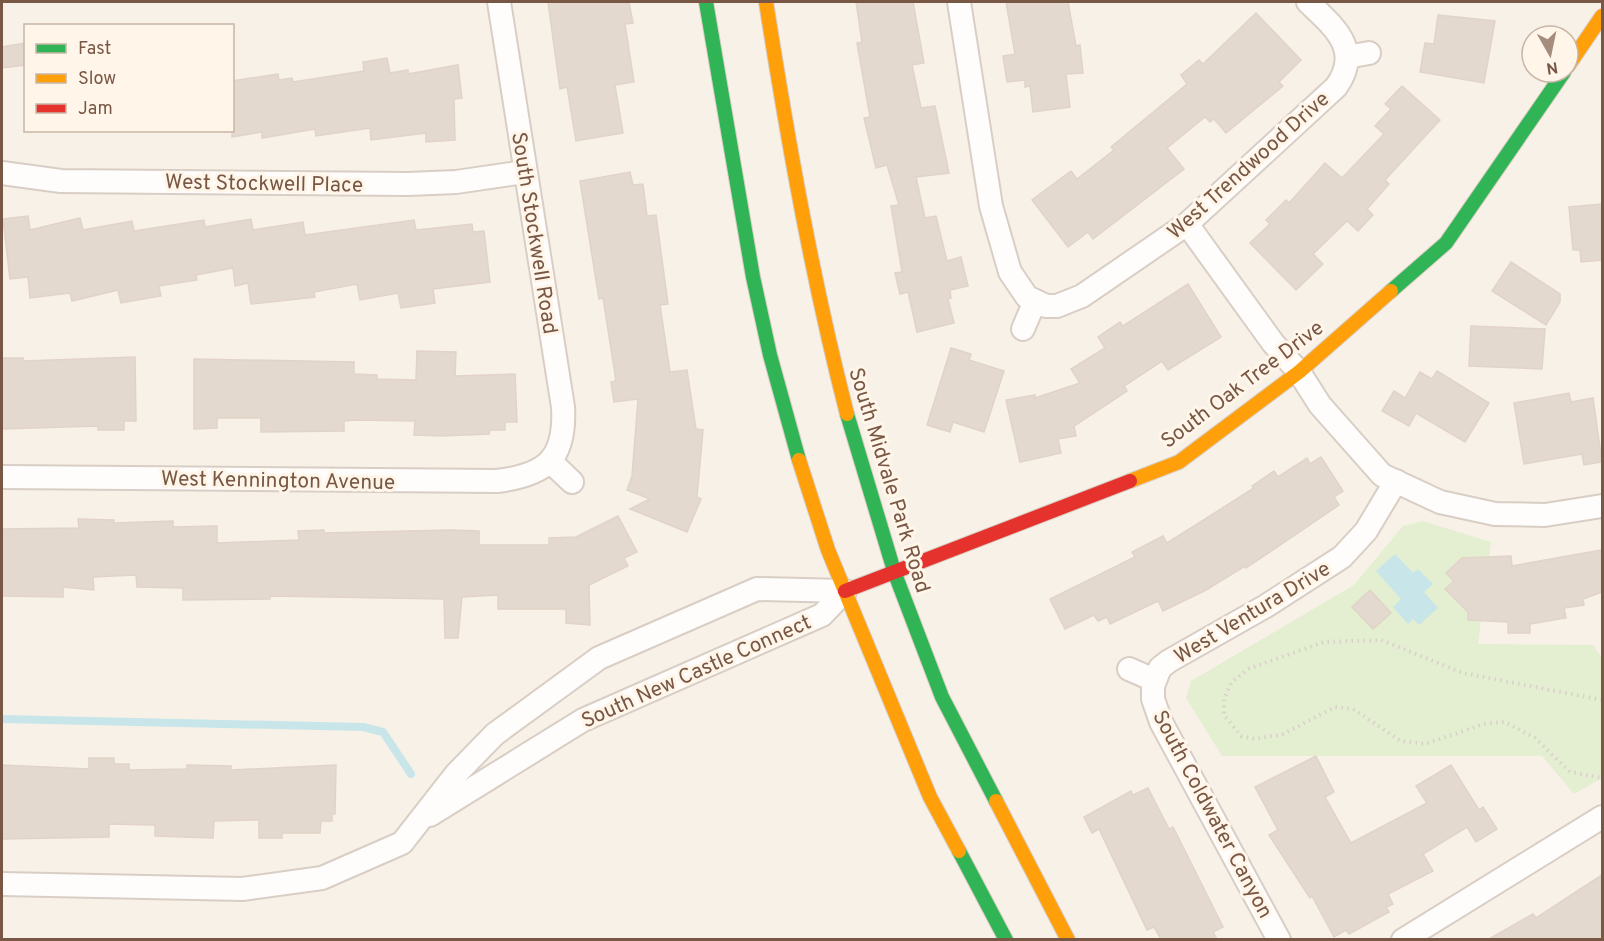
<svg xmlns="http://www.w3.org/2000/svg" width="1604" height="941" viewBox="0 0 1604 941" font-family="Overpass,sans-serif">
	<style>
		.green { fill: #e3efd0 }
		.water { fill: #c8e6e9 }
		.lines { fill: none; stroke-linecap: round; stroke-linejoin: round }
		.stream { stroke: #c8e6e9; stroke-width: 8 }
		.building { fill: #e4d9cf; stroke: #e1d3c9; stroke-width: 1.5 }
		.street-casing { stroke: #d9cec5; stroke-width: 26 }
		.fast-casing { stroke: #d8cdc3; stroke-width: 16 }
		.slow-casing { stroke: #d8cdc3; stroke-width: 16 }
		.jam-casing { stroke: #d8cdc3; stroke-width: 16 }
		.path { stroke: #dad0cb; stroke-width: 4; stroke-dasharray: 1.5 4.5; stroke-linecap: butt }
		.street { stroke: #fefdfb; stroke-width: 22 }
		.fast { stroke: #30b455; stroke-width: 14 }
		.slow { stroke: #ff9f0a; stroke-width: 14 }
		.jam { stroke: #e5322d; stroke-width: 14 }
		.labels { text-anchor: middle; stroke-width: 6; stroke-linejoin: round; paint-order: stroke }
		.street-label { font-size: 21px; fill: #785745; stroke: #fff6e9 }
	</style>
	<rect width="100%" height="100%" fill="#f8f1e7"/>
	<polygon class="green" points="1423,521 1491,542 1478,644 1593,645 1602,658 1602,778 1574,794 1542,756 1222,756 1186,698 1191,681 1354,585 1403,526"/>
	<polygon class="water" points="1395,554 1413,573 1418,569 1433,584 1424,592 1438,608 1419,625 1413,619 1408,624 1393,607 1401,599 1376,571"/>
	<g class="lines">
		<polyline class="stream" points="2,719 363,727 383,732 411,774"/>
	</g>
	<g class="building">
		<polygon points="548,2 629,2 633,23 625,24 634,82 615,85 623,133 576,141 567,87 560,89"/>
		<polygon points="856,2 913,2 924,63 912,65 921,108 935,106 949,173 916,177 925,218 936,216 947,261 961,257 968,286 950,290 951,298 948,299 954,323 917,332 908,292 900,294 895,273 902,272 891,206 899,205 887,165 876,168 864,118 870,117 857,43 862,42"/>
		<polygon points="1006,2 1068,2 1076,46 1080,45 1083,73 1066,74 1070,107 1033,112 1030,86 1025,87 1025,80 1007,82 1003,56 1015,54"/>
		<polygon points="1256,13 1301,60 1279,82 1283,86 1226,133 1214,119 1210,122 1205,117 1167,148 1184,169 1093,239 1088,232 1068,247 1032,200 1071,171 1077,179 1114,150 1111,147 1187,84 1181,75 1199,60 1203,64"/>
		<polygon points="1438,15 1495,21 1484,83 1420,72 1425,43 1434,44"/>
		<polygon points="26,43 26,65 2,68 2,47"/>
		<polygon points="387,58 390,73 408,70 408,74 458,65 462,98 454,99 455,140 426,142 426,133 371,140 370,128 316,136 315,129 262,138 262,132 232,137 232,81 278,74 279,80 292,78 293,82 364,71 363,62"/>
		<polygon points="1402,86 1440,120 1385,180 1389,184 1367,209 1373,215 1358,231 1347,221 1313,254 1323,264 1296,290 1250,243 1270,224 1266,220 1286,200 1289,203 1325,163 1342,178 1384,134 1375,126 1391,109 1385,104"/>
		<polygon points="630,172 633,185 643,184 647,216 656,215 668,304 660,305 670,372 687,370 696,429 703,430 697,497 701,499 687,532 630,509 650,499 627,490 632,476 638,399 614,402 611,382 616,381 603,298 599,299 580,181"/>
		<polygon points="1602,204 1602,260 1581,262 1580,250 1573,250 1569,207"/>
		<polygon points="28,216 30,230 80,218 83,230 132,221 134,231 204,220 205,227 251,219 253,230 303,222 305,235 414,220 416,230 472,224 473,232 484,231 490,282 433,289 435,303 401,308 398,293 360,300 357,284 314,292 315,297 251,304 248,283 235,286 233,268 196,275 197,280 159,286 161,296 121,303 118,290 72,301 70,293 30,298 28,277 10,279 3,219"/>
		<polygon points="1511,262 1560,294 1560,302 1546,325 1492,291"/>
		<polygon points="1188,284 1221,337 1168,370 1162,361 1124,386 1127,391 1074,426 1076,436 1058,439 1061,453 1020,462 1006,400 1035,395 1035,398 1080,383 1071,369 1105,348 1098,337 1120,322 1123,326"/>
		<polygon points="1471,326 1545,329 1542,369 1469,366"/>
		<polygon points="951,348 971,354 969,360 1004,371 984,432 953,422 950,432 927,425"/>
		<polygon points="417,351 456,352 455,376 515,374 517,422 505,422 505,430 490,430 489,434 442,436 414,435 415,421 355,420 344,421 344,431 261,432 261,418 217,418 217,428 194,429 194,359 354,362 354,374 377,375 377,379 416,380"/>
		<polygon points="135,357 136,421 124,421 124,430 98,430 98,426 2,429 2,358 23,358 23,361"/>
		<polygon points="1437,371 1489,403 1465,442 1416,413 1409,426 1382,411 1394,391 1405,398 1420,372 1432,379"/>
		<polygon points="1569,393 1571,402 1593,398 1602,462 1584,465 1582,454 1524,464 1514,403"/>
		<polygon points="1321,457 1343,491 1334,497 1339,505 1301,531 1246,568 1245,566 1206,590 1163,611 1158,601 1110,624 1107,617 1098,621 1094,615 1065,629 1050,599 1135,557 1132,552 1163,536 1167,543 1254,488 1252,486 1274,471 1278,477 1307,458 1310,464"/>
		<polygon points="618,516 637,552 624,558 628,566 589,585 590,625 566,623 566,609 498,609 498,595 462,597 458,638 445,638 444,599 270,596 270,599 183,600 183,588 137,587 136,575 93,577 94,590 63,587 63,597 2,596 2,529 79,528 78,519 114,520 114,523 173,521 173,527 217,526 217,543 299,540 298,531 324,530 324,533 450,530 479,531 479,545 549,545 549,538 576,537"/>
		<polygon points="1602,550 1602,592 1583,599 1584,605 1564,608 1566,618 1530,624 1530,633 1508,633 1508,622 1468,620 1468,612 1445,589 1454,581 1446,573 1462,558 1511,556 1512,566"/>
		<polygon points="1370,590 1391,613 1373,629 1352,607"/>
		<polygon points="1316,756 1334,792 1325,797 1351,843 1427,803 1416,786 1451,765 1479,810 1483,807 1497,829 1476,842 1467,827 1423,854 1433,871 1388,894 1393,904 1386,907 1389,912 1349,934 1346,930 1334,937 1312,896 1310,898 1269,835 1278,830 1255,787"/>
		<polygon points="89,758 114,758 114,764 129,764 129,770 187,769 187,765 231,766 231,770 336,765 335,814 332,814 332,821 321,821 320,833 282,833 282,838 259,838 259,820 214,821 213,838 155,836 155,825 109,824 109,837 2,839 2,765 89,769"/>
		<polygon points="1148,788 1169,829 1173,827 1223,927 1213,932 1217,939 1161,939 1154,927 1147,930 1099,829 1092,833 1084,817 1131,791 1133,795"/>
		<polygon points="1602,875 1602,939 1489,939 1533,914 1536,918"/>
	</g>
	<g class="lines">
		<defs>
			<g id="street">
				<path d="M959,2L991,206L1010,272L1027,297L1046,306H1057L1082,296L1187,224L1336,87C1363,50 1334,27 1308,2"/>
				<polyline points="1347,57 1369,53"/>
				<polyline points="2,173 61,181 408,184 456,182 525,172"/>
				<polyline points="1187,224 1273,343 1299,372 1320,405 1382,475 1440,502 1495,514 1545,515 1602,506"/>
				<polyline points="1023,329 1035,301"/>
				<polyline points="551,462 572,482"/>
				<path d="M2,477L497,481C546,475 566,459 563,407L499,2"/>
				<polyline points="1129,669 1154,680"/>
				<polyline points="430,815 583,720 822,615 845,591"/>
				<polyline points="2,884 242,889 322,878 402,843 456,774 495,734 599,658 757,589 845,591"/>
				<polyline points="1279,940 1161,722 1153,699 1153,686 1160,668 1169,661 1266,606 1342,557 1366,531 1396,481"/>
				<polyline points="1403,940 1602,817"/>
			</g>
			<g id="fast">
				<polyline points="706,2 753,277 770,355 799,460"/>
				<polyline points="1391,291 1446,243 1564,72"/>
				<polyline points="847,414 895,574 942,697 996,801"/>
				<polyline points="959,851 1006,940"/>
			</g>
			<g id="slow">
				<path d="M766,2C788,141 812,278 847,414"/>
				<polyline points="1568,66 1602,16"/>
				<polyline points="799,460 828,550 930,797 959,851"/>
				<polyline points="1130,481 1179,462 1299,372 1391,291"/>
				<polyline points="996,801 1068,940"/>
			</g>
			<polyline id="jam" points="845,591 1130,481"/>
		</defs>
		<use href="#street" class="street-casing"/>
		<use href="#fast" class="fast-casing"/>
		<use href="#slow" class="slow-casing"/>
		<use href="#jam" class="jam-casing"/>
		<polyline class="path" points="1602,700 1463,673 1381,640 1324,642 1248,669 1231,683 1224,699 1224,715 1241,736 1255,739 1283,734 1335,707 1353,709 1401,741 1425,744 1484,724 1505,722 1535,738 1570,772 1602,778"/>
		<use href="#street" class="street"/>
		<use href="#fast" class="fast"/>
		<use href="#slow" class="slow"/>
		<use href="#jam" class="jam"/>
	</g>
	<g class="labels">
		<g class="street-label">
			<text transform="translate(1248 165) rotate(-42)" y="7">West Trendwood Drive</text>
			<text transform="translate(264 183) rotate(1)" y="7">West Stockwell Place</text>
			<text transform="translate(535 233) rotate(81)" y="7">South Stockwell Road</text>
			<text transform="translate(1242 384) rotate(-37)" y="7">South Oak Tree Drive</text>
			<text transform="translate(278 480) rotate(1)" y="7">West Kennington Avenue</text>
			<text transform="translate(890 480) rotate(73)" y="7">South Midvale Park Road</text>
			<text transform="translate(1252 612) rotate(-31)" y="7">West Ventura Drive</text>
			<text transform="translate(696 671) rotate(-24)" y="7">South New Castle Connect</text>
			<text transform="translate(1213 814) rotate(62)" y="7">South Coldwater Canyon</text>
		</g>
	</g>
	<rect width="1604" height="941" fill="none" stroke="#785745" stroke-width="6"/>
	<rect x="24" y="24" width="210" height="108" fill="#fff6e9" stroke="#c9b6a7" stroke-width="1.5"/>
	<rect x="36" y="44" width="30" height="9" fill="#30b455" stroke="#c9b6a7" stroke-width="1.5"/>
	<text x="78" y="54" font-size="18" fill="#785745">Fast</text>
	<rect x="36" y="74" width="30" height="9" fill="#ff9f0a" stroke="#c9b6a7" stroke-width="1.5"/>
	<text x="78" y="84" font-size="18" fill="#785745">Slow</text>
	<rect x="36" y="104" width="30" height="9" fill="#e5322d" stroke="#c9b6a7" stroke-width="1.5"/>
	<text x="78" y="114" font-size="18" fill="#785745">Jam</text>
	<g transform="translate(1550 54) rotate(171)"><circle r="28" fill="#fff6e9" stroke="#c9b6a7" stroke-width="1.5"/>
	<path d="M0-4.5L10 22L0 15L-10 22Z" fill="#a58d7e"/>
	<text y="-9" font-size="16" font-weight="bold" text-anchor="middle" fill="#785745">N</text>
	</g>
</svg>
